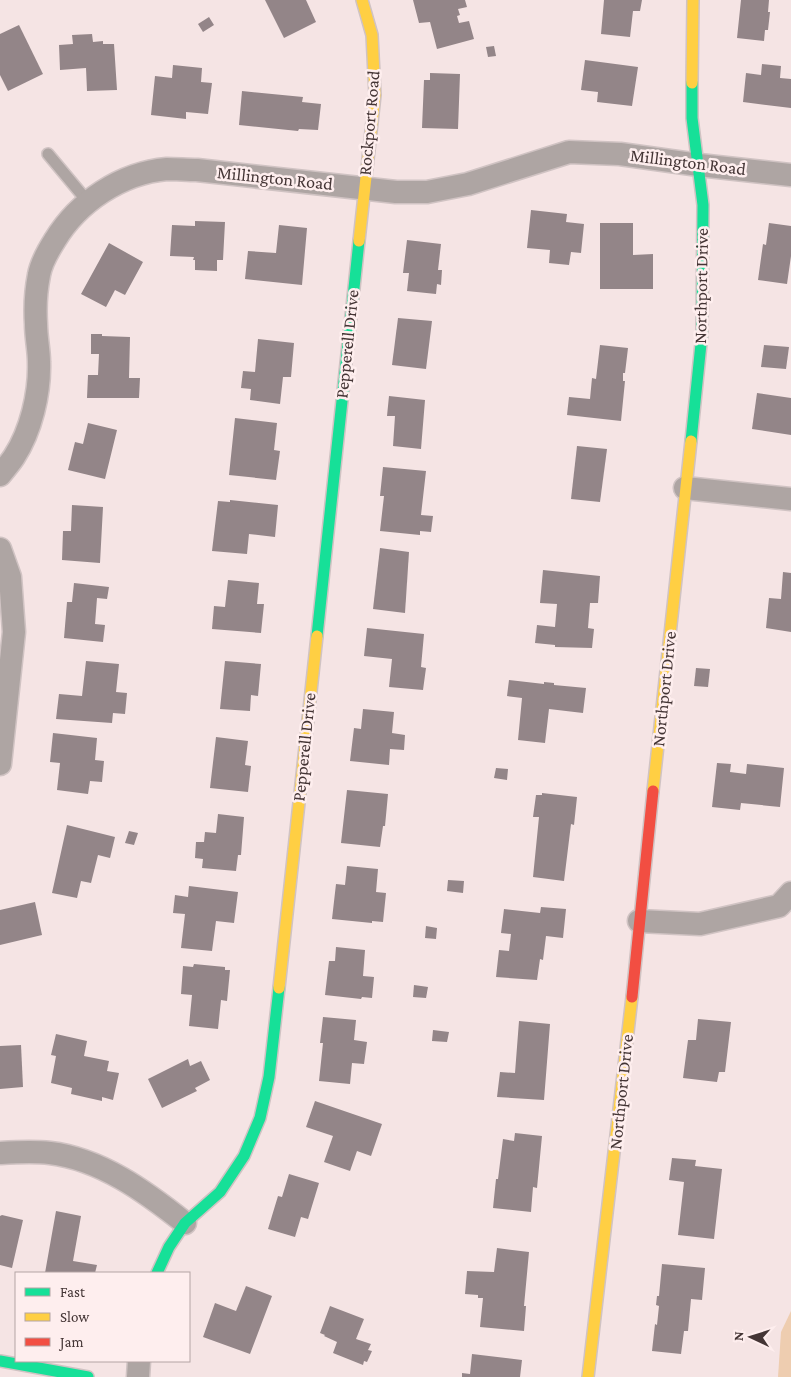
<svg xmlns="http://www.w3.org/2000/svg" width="791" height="1377" viewBox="0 0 791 1377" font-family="'Crimson Pro',serif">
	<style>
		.green { fill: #eecdb0 }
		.building { fill: #938588 }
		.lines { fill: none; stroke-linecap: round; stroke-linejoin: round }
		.lane-casing { stroke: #d0c3c3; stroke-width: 14 }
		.street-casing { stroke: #d0c3c3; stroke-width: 25 }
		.fast-casing { stroke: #d0c3c3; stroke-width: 14 }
		.slow-casing { stroke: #d0c3c3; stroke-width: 14 }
		.jam-casing { stroke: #d0c3c3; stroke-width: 14 }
		.lane { stroke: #aea5a3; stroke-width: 11 }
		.street { stroke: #aea5a3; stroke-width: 22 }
		.fast { stroke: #16e098; stroke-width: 11 }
		.slow { stroke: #ffcf43; stroke-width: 11 }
		.jam { stroke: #f24e42; stroke-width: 11 }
		.labels { text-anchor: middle; stroke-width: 5; stroke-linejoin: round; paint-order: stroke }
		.street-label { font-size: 18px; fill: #443535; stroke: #feeeee }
	</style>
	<rect width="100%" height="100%" fill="#f5e4e4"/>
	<polygon class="green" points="791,1311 791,1377 778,1377 781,1332"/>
	<g class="building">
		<polygon points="265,0 306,0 316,22 284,38"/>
		<polygon points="413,0 465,0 467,7 458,9 460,15 457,16 459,23 469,21 474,39 437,49 430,22 419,23"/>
		<polygon points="604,0 642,0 640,11 633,11 630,37 601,34"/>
		<polygon points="741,0 769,0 768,12 770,12 768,30 765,30 764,41 737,38"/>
		<polygon points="209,17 214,25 203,32 198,24"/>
		<polygon points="19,25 43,74 8,91 0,75 0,34"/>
		<polygon points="92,34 93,42 103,41 103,44 114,44 117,90 87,91 86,68 60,70 59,45 73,44 72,35"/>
		<polygon points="494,46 496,56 488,57 486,47"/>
		<polygon points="585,60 638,67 632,106 597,102 598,92 581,90"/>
		<polygon points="762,64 781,66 780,78 791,79 791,108 743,102 746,73 761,75"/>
		<polygon points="173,65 202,68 201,82 212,83 208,114 186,112 186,119 151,115 155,76 172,78"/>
		<polygon points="430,73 460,74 458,129 422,128 424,80 430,80"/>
		<polygon points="242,91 303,97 302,102 321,104 318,130 299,129 298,131 239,125"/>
		<polygon points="531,210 567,214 566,222 584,224 581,253 571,252 569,265 549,263 550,250 527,248"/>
		<polygon points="195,221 225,222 223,260 217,260 217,271 195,270 195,260 193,260 194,257 170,256 172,225 195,226"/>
		<polygon points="600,223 633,223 633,255 653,254 653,289 600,289"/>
		<polygon points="769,223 791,226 791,256 787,284 758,280 763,244 766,245"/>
		<polygon points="279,225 307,228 302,285 245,279 248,251 276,253"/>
		<polygon points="407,240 441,244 438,270 442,270 441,285 437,284 436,294 407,291 409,273 403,273"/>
		<polygon points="109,243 143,262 125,295 115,290 106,307 81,294"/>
		<polygon points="398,318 432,321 426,369 392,365"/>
		<polygon points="91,334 102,334 102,336 130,337 129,378 140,378 139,398 87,398 88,375 98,375 99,354 91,354"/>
		<polygon points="258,339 294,343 291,377 283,377 280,404 250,400 251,389 241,388 243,371 255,372"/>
		<polygon points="600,345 628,348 625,373 623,373 623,381 625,381 621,421 567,415 569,397 590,399 592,378 596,379"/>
		<polygon points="764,345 789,347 786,369 761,367"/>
		<polygon points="757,393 791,398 791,435 752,429"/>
		<polygon points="389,396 425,400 421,449 393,446 395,416 387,416"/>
		<polygon points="235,418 277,423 274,450 280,451 276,480 229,475"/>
		<polygon points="88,423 117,430 105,479 68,470 75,442 83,444"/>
		<polygon points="577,446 607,449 600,502 571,499"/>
		<polygon points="383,467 426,471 421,515 433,516 431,532 420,531 420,535 380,531 384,496 380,496"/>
		<polygon points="230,500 278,505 275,537 249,534 247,554 212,551 218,501 230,502"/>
		<polygon points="72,505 103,507 100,563 62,560 63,531 71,531"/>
		<polygon points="380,548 409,552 405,613 373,609"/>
		<polygon points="543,570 600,576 598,603 590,603 588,628 594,629 592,648 555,647 555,645 535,643 537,625 555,627 557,604 540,603"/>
		<polygon points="783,572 791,573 791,632 766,628 769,598 781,599"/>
		<polygon points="228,580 259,583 257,604 264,604 261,633 212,629 214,606 225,607"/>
		<polygon points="74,583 109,587 107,599 97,598 95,624 105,625 103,642 64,638 67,602 72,602"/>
		<polygon points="367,628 424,634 421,667 426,668 423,690 389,687 392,659 364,656"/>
		<polygon points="86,661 119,664 116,692 127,693 125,714 113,713 112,723 56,719 59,694 82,696"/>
		<polygon points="225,661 261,664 258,696 251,695 250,711 220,709"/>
		<polygon points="696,668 710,669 708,687 694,686"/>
		<polygon points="509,680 544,684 544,682 554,683 554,685 586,688 583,713 549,709 545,743 518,740 522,698 507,696"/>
		<polygon points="363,709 394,712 392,733 405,735 404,750 390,749 389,765 350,761 354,728 361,729"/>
		<polygon points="53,733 97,738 95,760 104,761 102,782 90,781 88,794 57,790 60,763 50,762"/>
		<polygon points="216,737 248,741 245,765 251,766 248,792 210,788"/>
		<polygon points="717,763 731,764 730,772 746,774 747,764 784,768 780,807 741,803 740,810 712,807"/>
		<polygon points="496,768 508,769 507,780 494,778"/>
		<polygon points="347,790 388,794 385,826 383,826 380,847 341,843"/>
		<polygon points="542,793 577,797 574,825 571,824 564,881 533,877 539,817 533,817 536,795 542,795"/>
		<polygon points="218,814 244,817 241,855 238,855 236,871 202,868 203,859 195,858 196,842 204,842 205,832 216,833"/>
		<polygon points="67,825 115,837 110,858 98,855 91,883 81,881 77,898 52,893"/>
		<polygon points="129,831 138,833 134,845 125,843"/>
		<polygon points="347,866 378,869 376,892 386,893 383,922 372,921 372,923 332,919 336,884 345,885"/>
		<polygon points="448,880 464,881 463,893 447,891"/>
		<polygon points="189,886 238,892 234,923 216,921 212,951 181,948 185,914 173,913 175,895 188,897"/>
		<polygon points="35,902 42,935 0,945 0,910"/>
		<polygon points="541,907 566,909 563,938 546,936 543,960 540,959 537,980 496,977 499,950 509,951 511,934 501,933 504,909 540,913"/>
		<polygon points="426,926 437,928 436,939 425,938"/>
		<polygon points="336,947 365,950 363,976 374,977 372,998 362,997 361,999 325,995 329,961 335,961"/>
		<polygon points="194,964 225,967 225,970 230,970 227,1001 221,1000 218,1029 189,1026 192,995 181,994 183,966 193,967"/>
		<polygon points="414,985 428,987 426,998 413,997"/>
		<polygon points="323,1017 356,1020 354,1040 367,1042 364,1064 352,1063 350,1084 319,1081 323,1043 320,1043"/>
		<polygon points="698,1019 731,1022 725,1072 719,1072 717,1082 683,1078 688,1040 696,1040"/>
		<polygon points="519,1021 550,1024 544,1100 497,1097 500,1072 515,1073"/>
		<polygon points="433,1030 449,1032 447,1042 432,1041"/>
		<polygon points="56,1034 87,1041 84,1056 109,1061 107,1071 119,1073 113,1100 102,1097 102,1101 71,1094 72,1088 51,1083 56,1056 51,1055"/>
		<polygon points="21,1045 23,1087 0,1089 0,1046"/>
		<polygon points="188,1059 190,1066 201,1061 210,1080 195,1088 197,1091 162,1108 148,1079"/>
		<polygon points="315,1101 382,1124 371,1156 357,1151 350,1171 324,1162 333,1136 306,1127"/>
		<polygon points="515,1133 542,1136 537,1188 533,1187 531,1212 493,1208 496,1179 498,1179 503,1139 514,1141"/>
		<polygon points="672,1158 696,1160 695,1166 722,1169 714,1239 678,1235 684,1182 669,1180"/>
		<polygon points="289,1174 319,1183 308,1219 301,1217 295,1237 268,1229 278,1196 282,1197"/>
		<polygon points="56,1211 81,1216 73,1261 97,1265 95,1273 45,1273"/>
		<polygon points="2,1215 23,1220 12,1268 0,1265 0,1216"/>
		<polygon points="497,1248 529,1252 524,1306 526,1306 524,1331 480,1327 483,1298 478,1298 478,1295 465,1294 467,1271 494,1272"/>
		<polygon points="662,1264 705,1268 702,1300 691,1299 688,1331 684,1331 681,1354 652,1351 655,1324 657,1325 659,1306 656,1305 657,1296 659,1296"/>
		<polygon points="246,1286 272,1296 250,1354 203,1337 215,1303 236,1311"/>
		<polygon points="330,1306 364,1319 356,1339 371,1344 368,1350 372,1351 367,1362 364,1361 363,1365 333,1353 337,1342 324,1336 325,1335 320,1333"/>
		<polygon points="472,1354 522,1360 520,1377 462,1377 462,1373 470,1374"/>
	</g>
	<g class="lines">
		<defs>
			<polyline id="lane" points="48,154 88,202"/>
			<g id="street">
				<path d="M0,475C5,469 10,463 14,457C31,431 40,393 39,362C39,350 36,337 36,324C35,309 36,290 39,275C41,263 48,251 55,240C78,202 121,173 167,169C177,169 187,170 197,170L396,192H427L468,184L569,152L620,154L699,165L791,175"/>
				<polyline points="685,488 791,499"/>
				<polyline points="0,549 10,577 14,632 0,764"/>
				<polyline points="639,921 700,924 779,906 791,893"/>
				<path d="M0,1153C17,1152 33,1151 50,1153C101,1159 146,1192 185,1223"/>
				<polyline points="138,1377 139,1361"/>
			</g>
			<g id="fast">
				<polyline points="691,441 702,334 703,205 692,118 692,83"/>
				<polyline points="317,636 359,241"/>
				<polyline points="157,1273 169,1247 185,1223 220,1192 244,1156 260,1118 269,1077 279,988"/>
				<polyline points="0,1361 88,1377"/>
			</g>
			<g id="slow">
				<polyline points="692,83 693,0"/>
				<polyline points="359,241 375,95 372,35 362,0"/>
				<polyline points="653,791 691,441"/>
				<polyline points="279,988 317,636"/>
				<polyline points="588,1377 632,997"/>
			</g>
			<polyline id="jam" points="632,997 653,791"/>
		</defs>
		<use href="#lane" class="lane-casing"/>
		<use href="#street" class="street-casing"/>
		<use href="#fast" class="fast-casing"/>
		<use href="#slow" class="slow-casing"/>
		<use href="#jam" class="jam-casing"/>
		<use href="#lane" class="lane"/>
		<use href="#street" class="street"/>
		<use href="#fast" class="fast"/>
		<use href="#slow" class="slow"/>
		<use href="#jam" class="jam"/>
	</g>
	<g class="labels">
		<g class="street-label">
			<text transform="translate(369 123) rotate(-85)" y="6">Rockport Road</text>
			<text transform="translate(688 162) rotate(7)" y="6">Millington Road</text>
			<text transform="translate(275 178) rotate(6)" y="6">Millington Road</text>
			<text transform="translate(701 286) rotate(-89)" y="6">Northport Drive</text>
			<text transform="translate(347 344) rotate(-84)" y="6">Pepperell Drive</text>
			<text transform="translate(664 689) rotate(-84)" y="6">Northport Drive</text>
			<text transform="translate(304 747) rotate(-84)" y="6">Pepperell Drive</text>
			<text transform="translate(621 1092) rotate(-84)" y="6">Northport Drive</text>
		</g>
	</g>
	<rect x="15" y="1272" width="175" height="90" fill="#feeeee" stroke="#b4a4a4"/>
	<rect x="25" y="1288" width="25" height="8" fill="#16e098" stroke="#b4a4a4"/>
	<text x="60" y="1297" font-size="15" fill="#443535">Fast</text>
	<rect x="25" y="1313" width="25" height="8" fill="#ffcf43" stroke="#b4a4a4"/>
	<text x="60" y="1322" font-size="15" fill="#443535">Slow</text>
	<rect x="25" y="1338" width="25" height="8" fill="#f24e42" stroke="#b4a4a4"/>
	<text x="60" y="1347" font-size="15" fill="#443535">Jam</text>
	<g transform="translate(751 1337) rotate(274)" stroke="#feeeee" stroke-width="4" paint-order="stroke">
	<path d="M0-4L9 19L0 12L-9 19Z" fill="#443535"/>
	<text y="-8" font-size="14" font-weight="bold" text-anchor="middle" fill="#443535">N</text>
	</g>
</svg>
